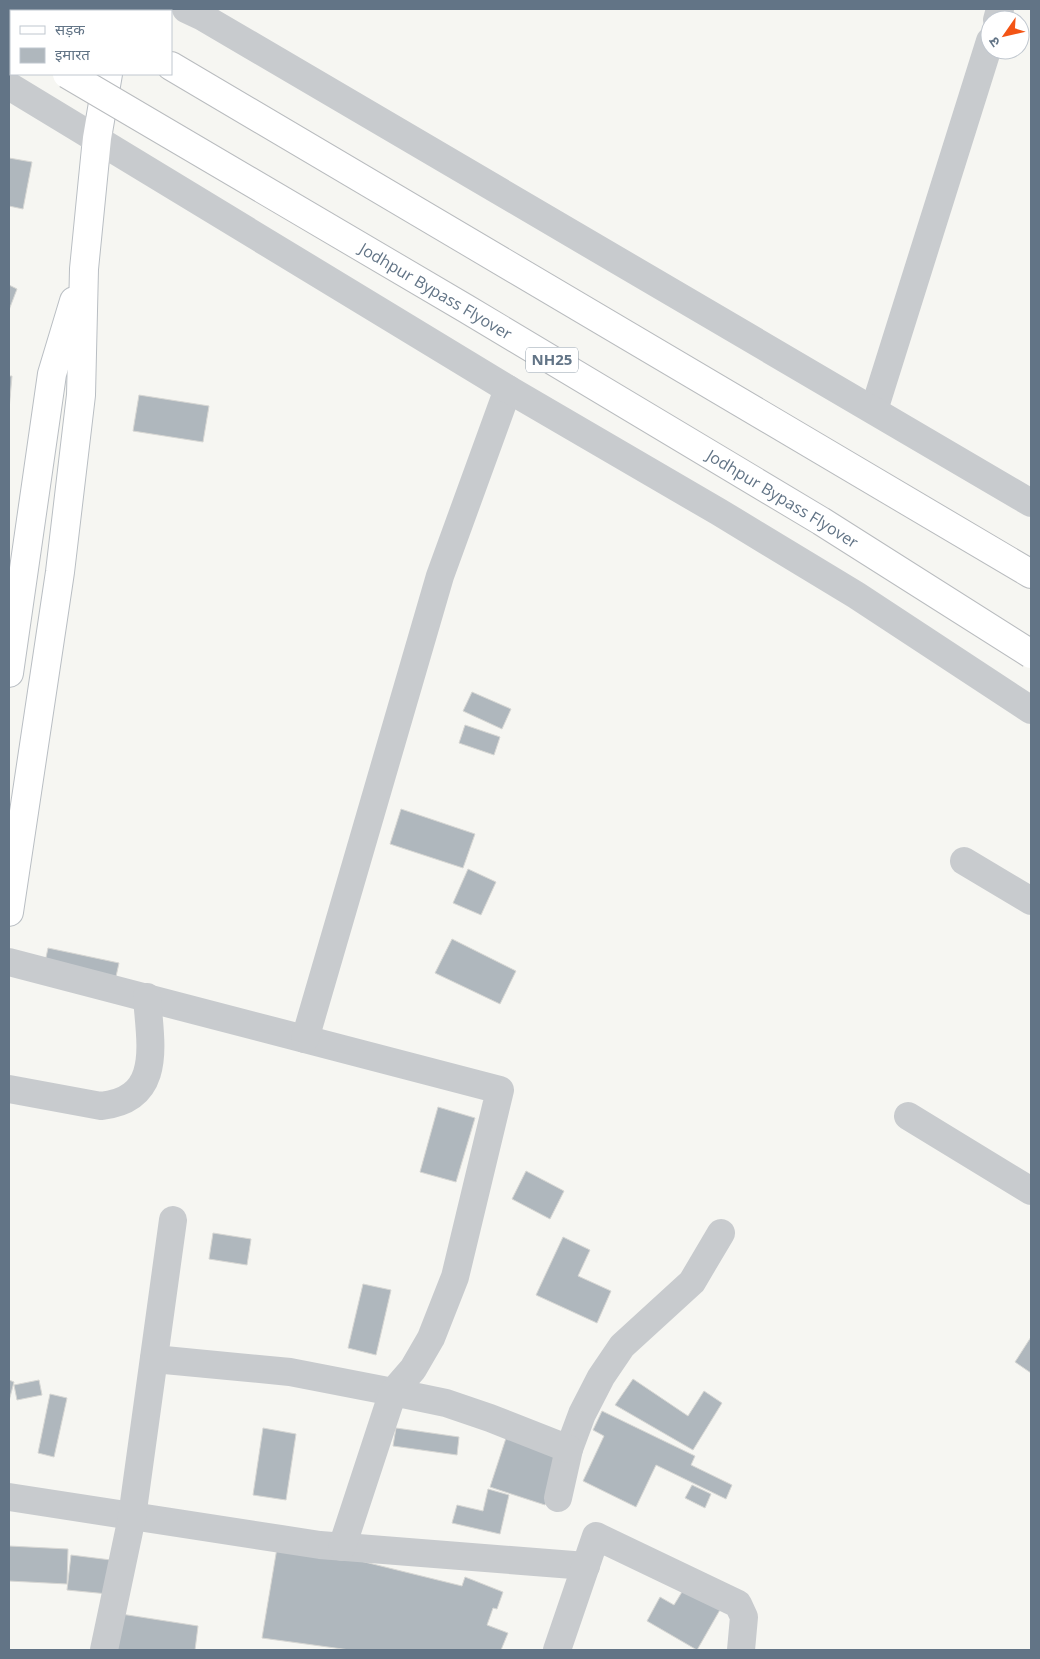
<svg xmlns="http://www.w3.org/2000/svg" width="1040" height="1659" viewBox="0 0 1040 1659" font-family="'Open Sans','Noto Sans Devanagari',sans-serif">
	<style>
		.building { fill: #afb7bd; stroke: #d7d7d4 }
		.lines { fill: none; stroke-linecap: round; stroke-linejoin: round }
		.secondary-casing { stroke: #b9bec3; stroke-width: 30 }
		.trunk-casing { stroke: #b9bcbf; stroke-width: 30 }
		.minor { stroke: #c8cbce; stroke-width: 28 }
		.tertiary { stroke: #c8cbce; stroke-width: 28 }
		.secondary { stroke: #fff; stroke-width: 28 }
		.trunk { stroke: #fff; stroke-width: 28 }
		.trunk-bridge-casing { stroke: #b9bcbf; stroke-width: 30; stroke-linecap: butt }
		.trunk-bridge { stroke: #fff; stroke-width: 28 }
		.labels { text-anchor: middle; stroke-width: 5; stroke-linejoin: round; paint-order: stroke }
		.shield { fill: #fff; stroke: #919eaa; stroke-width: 1 }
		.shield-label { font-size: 15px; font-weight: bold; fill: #627486 }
		.street-label { font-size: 16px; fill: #627486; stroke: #fff }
	</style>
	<rect width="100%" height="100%" fill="#f6f6f2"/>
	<g class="building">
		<polygon points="9,158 32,162 23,209 9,206"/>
		<polygon points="9,285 17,289 9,310"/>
		<polygon points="9,376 12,376 9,410"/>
		<polygon points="139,395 209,406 203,442 133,431"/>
		<polygon points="472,692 511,709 502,729 463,711"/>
		<polygon points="465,725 500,737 494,755 459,743"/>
		<polygon points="401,809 475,834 463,868 390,844"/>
		<polygon points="468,869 496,882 481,915 453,903"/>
		<polygon points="452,939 516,971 500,1004 435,973"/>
		<polygon points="48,948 119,963 115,981 44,967"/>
		<polygon points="438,1107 475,1118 456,1182 420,1172"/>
		<polygon points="526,1171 564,1191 550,1219 512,1199"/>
		<polygon points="213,1233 251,1239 247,1265 209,1259"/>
		<polygon points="563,1237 590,1250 578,1276 611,1291 597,1323 536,1295"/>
		<polygon points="363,1284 391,1290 376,1355 348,1348"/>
		<polygon points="1031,1337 1031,1373 1015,1362"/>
		<polygon points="633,1379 688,1416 704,1391 722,1403 693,1450 615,1405"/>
		<polygon points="9,1380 14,1382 9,1401"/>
		<polygon points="39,1380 42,1395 17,1400 14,1385"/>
		<polygon points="50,1394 67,1398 54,1457 38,1453"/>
		<polygon points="602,1411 695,1456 691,1465 732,1485 726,1499 656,1465 636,1507 583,1481 604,1436 593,1430"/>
		<polygon points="263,1428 296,1434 286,1500 253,1495"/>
		<polygon points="396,1428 459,1437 457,1455 393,1446"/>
		<polygon points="509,1429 565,1450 545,1505 490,1487"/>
		<polygon points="692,1485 711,1494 705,1508 685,1498"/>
		<polygon points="488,1489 509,1495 500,1534 452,1523 457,1505 483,1511"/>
		<polygon points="9,1546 68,1549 67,1584 9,1581"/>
		<polygon points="277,1548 328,1553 462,1586 465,1577 503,1592 497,1609 493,1608 487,1625 508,1633 501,1650 350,1650 262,1638"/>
		<polygon points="71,1555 111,1560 108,1594 67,1590"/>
		<polygon points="685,1587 721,1608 697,1650 647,1621 660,1597 674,1605"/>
		<polygon points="121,1614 198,1626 195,1650 115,1650"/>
	</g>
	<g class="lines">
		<defs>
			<g id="secondary">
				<polyline points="119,11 119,9"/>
				<polyline points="9,673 52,374 74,301"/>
				<polyline points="9,912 60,572 81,395 84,269 97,138 108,74"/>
			</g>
			<g id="trunk">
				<polyline points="74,9 78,11"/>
				<polyline points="9,39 11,41"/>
				<polyline points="171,66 1031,574"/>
			</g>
		</defs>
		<use href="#secondary" class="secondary-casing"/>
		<use href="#trunk" class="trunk-casing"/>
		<g class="minor">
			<polyline points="997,20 1000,9"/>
			<polyline points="874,410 990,41"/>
			<polyline points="964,861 1031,901"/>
			<polyline points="9,962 500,1090 455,1277 431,1338 413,1369 393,1392 290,1372 154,1359"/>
			<polyline points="305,1039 440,576 508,389"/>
			<path d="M9,1089L101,1106C164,1099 150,1043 147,997"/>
			<polyline points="908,1116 1031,1191"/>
			<polyline points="9,1497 320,1545 586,1566"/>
			<polyline points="558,1498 569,1449 582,1414 601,1377 622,1346 692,1282 721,1233"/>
			<polyline points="342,1547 393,1392 446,1403 490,1418 569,1449"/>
			<polyline points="104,1650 132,1517 173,1220"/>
			<polyline points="557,1650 596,1536 738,1604 744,1617 741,1650"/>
		</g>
		<g class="tertiary">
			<polyline points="186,9 201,16 1031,503"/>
			<polyline points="9,86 508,389 719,512 856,595 1031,710"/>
		</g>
		<use href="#secondary" class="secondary"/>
		<use href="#trunk" class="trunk"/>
		<defs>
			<g id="trunk-bridge">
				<path id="s1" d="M67,74L465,308L821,521L1031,654"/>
			</g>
		</defs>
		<use href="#trunk-bridge" class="trunk-bridge-casing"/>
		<use href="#trunk-bridge" class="trunk-bridge"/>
	</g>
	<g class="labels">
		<rect class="shield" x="526" y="347.5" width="52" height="25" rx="4"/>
		<g class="shield-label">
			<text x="552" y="365">NH25</text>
		</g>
		<g class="street-label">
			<text dy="6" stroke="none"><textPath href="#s1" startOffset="428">Jodhpur Bypass Flyover</textPath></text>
			<text dy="6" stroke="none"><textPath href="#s1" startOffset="832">Jodhpur Bypass Flyover</textPath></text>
		</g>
	</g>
	<rect width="1040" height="1659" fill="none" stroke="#627486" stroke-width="20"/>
	<rect x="10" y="10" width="162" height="65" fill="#ffffff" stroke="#c0c7cf"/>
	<rect x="20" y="26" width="25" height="8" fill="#ffffff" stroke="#c0c7cf"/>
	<text x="55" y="35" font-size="15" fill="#627486">सड़क</text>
	<rect x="20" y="48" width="25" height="15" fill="#afb7bd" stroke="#c0c7cf"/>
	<text x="55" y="60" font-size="15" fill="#627486">इमारत</text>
	<g transform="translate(1005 35) rotate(236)"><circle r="24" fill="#ffffff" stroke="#c0c7cf"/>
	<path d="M0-4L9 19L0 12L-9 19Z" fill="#f35415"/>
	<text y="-8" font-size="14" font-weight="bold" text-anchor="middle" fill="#627486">उ</text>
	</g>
</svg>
